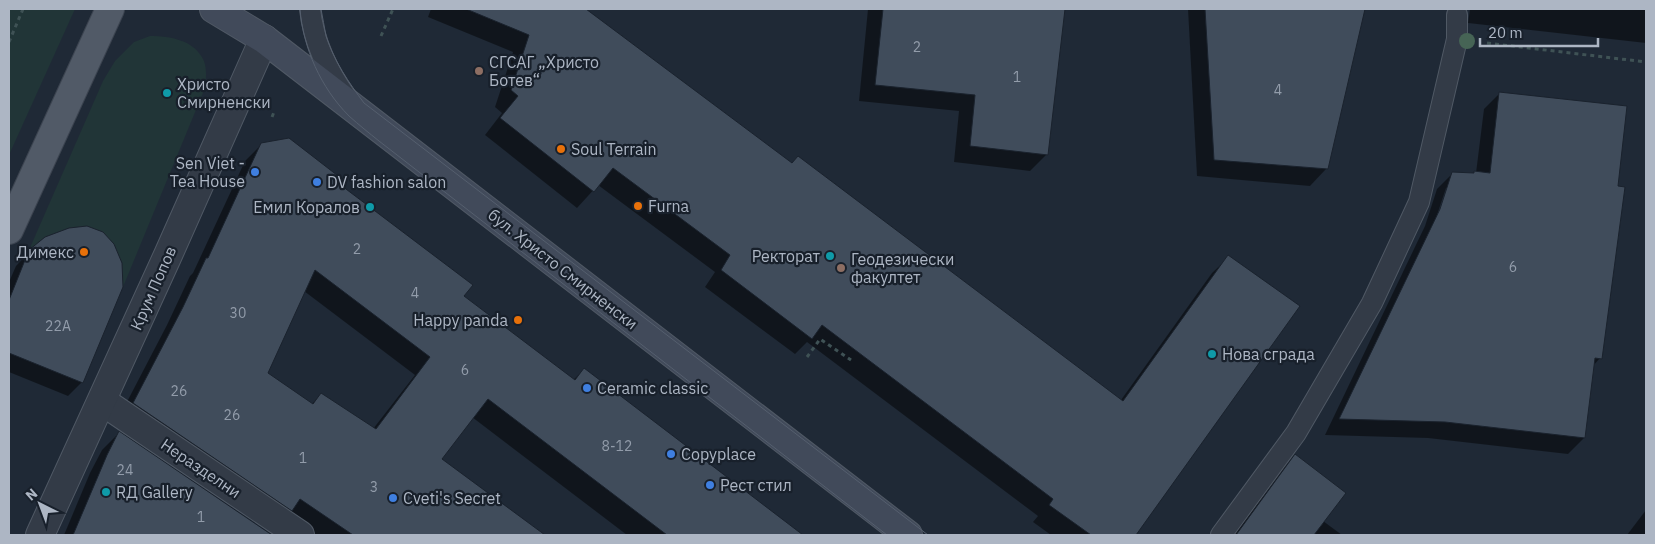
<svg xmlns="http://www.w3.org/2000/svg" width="1655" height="544" viewBox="0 0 1655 544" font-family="'IBM Plex Sans',sans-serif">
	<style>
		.green { fill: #213537 }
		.shadow { fill: #0007; fill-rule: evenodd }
		.building { fill: #404c5b; stroke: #1a222d; fill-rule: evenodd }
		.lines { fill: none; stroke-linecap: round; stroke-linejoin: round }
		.lane-casing { stroke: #505965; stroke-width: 22 }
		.street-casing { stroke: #505965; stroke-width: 30 }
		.secondary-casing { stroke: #505965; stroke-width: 30 }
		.primary-casing { stroke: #3c4450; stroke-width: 30 }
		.path { stroke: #3f5255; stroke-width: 3; stroke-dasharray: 4 4; stroke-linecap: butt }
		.lane { stroke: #333b47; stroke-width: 20 }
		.street { stroke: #333b47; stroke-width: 28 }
		.secondary { stroke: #414a5a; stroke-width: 28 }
		.primary { stroke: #515a67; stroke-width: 28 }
		.tram { stroke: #555f6e; stroke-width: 1 }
		.tree { fill: #466455 }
		.education-dot { fill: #8d6e63; stroke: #18202b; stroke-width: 2 }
		.culture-dot { fill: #0f9aa8; stroke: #18202b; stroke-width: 2 }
		.food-dot { fill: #e8710a; stroke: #18202b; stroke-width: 2 }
		.shop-dot { fill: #3f7fe0; stroke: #18202b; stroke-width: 2 }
		.labels { text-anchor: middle; stroke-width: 4.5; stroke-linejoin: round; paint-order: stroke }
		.number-label { font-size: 14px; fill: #929caa }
		.poi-label { font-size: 16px; fill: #adb6c4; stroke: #18202b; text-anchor: start }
		.street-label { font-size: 16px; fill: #adb6c4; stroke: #18202b }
	</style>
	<rect width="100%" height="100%" fill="#1f2936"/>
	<g class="green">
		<polygon points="9,9 75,9 9,155"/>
		<path d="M150,36C170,36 195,40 204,61C207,69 206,80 205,88L123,287L122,263L103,232L87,226L69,228L45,237L29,250L103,81L115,61L134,42Z"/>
	</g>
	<g class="shadow">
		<polygon points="431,9 584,9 791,164 1121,400 1212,273 1229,257 1298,307 1135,535 1051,535 1033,522 1038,516 807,342 795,354 705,287 715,272 598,185 577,208 485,135 502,113 495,107 513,52 428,17"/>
		<polygon points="868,9 1064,9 1047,154 1030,171 954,162 959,111 859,101"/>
		<polygon points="1188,9 1364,9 1326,169 1310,186 1197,176"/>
		<polygon points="1470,9 1646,9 1646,43 1468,23"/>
		<path d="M1500,93L1616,188L1600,358L1593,366L1584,438L1568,454L1428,438L1325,435L1425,226L1437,189L1453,173L1473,175L1476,173L1484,109ZM1446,188H1448L1440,215H1437Z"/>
		<path d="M262,144L336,183L462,296L573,380L584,370L801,535H627L472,417L440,459L543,535H287L117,421L167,325L190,276L193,273L245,161ZM304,291L415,375L373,429L321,394L311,405L267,374Z"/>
		<polygon points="30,251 82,382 68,396 9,372 9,282 16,266"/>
		<polygon points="119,433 270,535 64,535 90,473 102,450"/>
		<polygon points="1295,456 1323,521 1342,535 1232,535 1277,474"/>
		<polygon points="1646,510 1646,535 1627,535"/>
	</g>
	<g class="building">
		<polygon points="466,9 586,9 792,163 798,156 1123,401 1228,255 1300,306 1136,535 1091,535 1049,505 1053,499 822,325 812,339 721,270 730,255 613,168 594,192 500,118 518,96 511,90 529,35"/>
		<polygon points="883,9 1065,9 1048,155 970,146 975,95 875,85"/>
		<polygon points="1205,9 1365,9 1328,169 1214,160"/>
		<polygon points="1499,92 1627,106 1618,186 1625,187 1602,359 1595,358 1585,438 1445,422 1339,419 1440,209 1452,172 1474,173 1474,171 1490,173"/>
		<path d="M289,138L342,179L338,183L473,285L464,296L575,380L584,368L803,535H667L488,399L442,459L545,535H353L300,499L292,511L133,403L183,307L206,258H208L261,143ZM315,270L430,357L376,429L321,393L313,404L268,373Z"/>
		<polygon points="87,226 103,232 114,244 122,263 123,287 83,383 9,353 9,300 29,250 45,237 69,228"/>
		<polygon points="119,431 272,535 73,535 107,455"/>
		<polygon points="1295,454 1346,493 1314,535 1236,535"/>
	</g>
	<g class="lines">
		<defs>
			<g id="lane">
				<path d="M310,9C313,40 328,72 346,97"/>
				<polyline points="1221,535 1296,433 1372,303 1419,202 1457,39 1457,15"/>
			</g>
			<g id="street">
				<polyline points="102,401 300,535"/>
				<polyline points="40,535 168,255 264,39"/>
			</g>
			<polyline id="secondary" points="214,9 264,39 908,535"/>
			<polyline id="primary" points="9,230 110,9"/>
		</defs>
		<use href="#lane" class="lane-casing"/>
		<use href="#street" class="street-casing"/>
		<use href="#secondary" class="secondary-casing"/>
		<use href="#primary" class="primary-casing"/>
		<g class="path">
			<polyline points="381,36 393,9"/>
			<polyline points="9,42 23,9"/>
			<polyline points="1487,43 1646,62"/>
			<polyline points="272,117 274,112"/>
			<polyline points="807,357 820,339 851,360"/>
		</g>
		<use href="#lane" class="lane"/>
		<use href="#street" class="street"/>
		<use href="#secondary" class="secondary"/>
		<use href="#primary" class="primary"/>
		<g class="tram">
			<path d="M300,9C303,48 321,88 349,116C359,125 369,133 379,141L887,535"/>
			<path d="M321,9C323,18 324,27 326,36C334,61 349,83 364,103L928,535"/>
		</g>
	</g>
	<circle class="tree" cx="1467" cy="41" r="8"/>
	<g class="education-dot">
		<circle cx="479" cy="71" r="5"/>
		<circle cx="841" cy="268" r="5"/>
	</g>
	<g class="culture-dot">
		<circle cx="167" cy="93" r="5"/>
		<circle cx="370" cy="207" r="5"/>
		<circle cx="830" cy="256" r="5"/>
		<circle cx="1212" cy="354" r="5"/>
		<circle cx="106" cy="492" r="5"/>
	</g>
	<g class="food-dot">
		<circle cx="561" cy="149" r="5"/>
		<circle cx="638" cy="206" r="5"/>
		<circle cx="84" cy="252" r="5"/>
		<circle cx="518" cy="320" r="5"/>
	</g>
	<g class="shop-dot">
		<circle cx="255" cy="172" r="5"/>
		<circle cx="317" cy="182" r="5"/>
		<circle cx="587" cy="388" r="5"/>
		<circle cx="671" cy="454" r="5"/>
		<circle cx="710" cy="485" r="5"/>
		<circle cx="393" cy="498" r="5"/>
	</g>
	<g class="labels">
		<g class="number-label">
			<text x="917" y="52">2</text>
			<text x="1017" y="82">1</text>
			<text x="1278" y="95">4</text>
			<text x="357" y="254">2</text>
			<text x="1513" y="272">6</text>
			<text x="415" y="298">4</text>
			<text x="238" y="318">30</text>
			<text x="58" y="331">22А</text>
			<text x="465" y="375">6</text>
			<text x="179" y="396">26</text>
			<text x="232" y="420">26</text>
			<text x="617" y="451">8-12</text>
			<text x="303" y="463">1</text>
			<text x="125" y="475">24</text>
			<text x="374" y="492">3</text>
			<text x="201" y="522">1</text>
		</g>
		<g class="poi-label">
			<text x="489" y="68">СГСАГ „Христо<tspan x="489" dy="18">Ботев“</tspan></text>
			<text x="177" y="90">Христо<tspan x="177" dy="18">Смирненски</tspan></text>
			<text x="571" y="155">Soul Terrain</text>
			<text x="245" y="169" text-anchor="end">Sen Viet -<tspan x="245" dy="18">Tea House</tspan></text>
			<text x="327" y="188">DV fashion salon</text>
			<text x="648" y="212">Furna</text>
			<text x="360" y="213" text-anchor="end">Емил Коралов</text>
			<text x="74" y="258" text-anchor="end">Димекс</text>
			<text x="820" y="262" text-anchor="end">Ректорат</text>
			<text x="851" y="265">Геодезически<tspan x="851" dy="18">факултет</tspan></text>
			<text x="508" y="326" text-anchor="end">Happy panda</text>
			<text x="1222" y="360">Нова сграда</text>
			<text x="597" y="394">Ceramic classic</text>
			<text x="681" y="460">Copyplace</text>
			<text x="720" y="491">Рест стил</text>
			<text x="116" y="498">RД Gallery</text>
			<text x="403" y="504">Cveti's Secret</text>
		</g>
		<g class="street-label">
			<text transform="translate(563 269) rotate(38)" y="6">бул. Христо Смирненски</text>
			<text transform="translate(153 288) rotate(-66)" y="6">Крум Попов</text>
			<text transform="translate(201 468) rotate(34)" y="6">Неразделни</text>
		</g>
	</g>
	<rect width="1655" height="544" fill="none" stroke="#adb6c4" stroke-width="20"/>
	<g transform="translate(40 504) rotate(318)" stroke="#18202b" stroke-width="4" paint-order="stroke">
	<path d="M0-4L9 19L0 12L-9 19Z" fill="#adb6c4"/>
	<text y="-8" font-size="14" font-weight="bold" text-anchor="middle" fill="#adb6c4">N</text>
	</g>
	<path d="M1480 38v8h118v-8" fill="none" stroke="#adb6c4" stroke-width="2.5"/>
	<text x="1488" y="38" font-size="15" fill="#adb6c4" stroke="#18202b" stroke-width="4" paint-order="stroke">20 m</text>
</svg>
